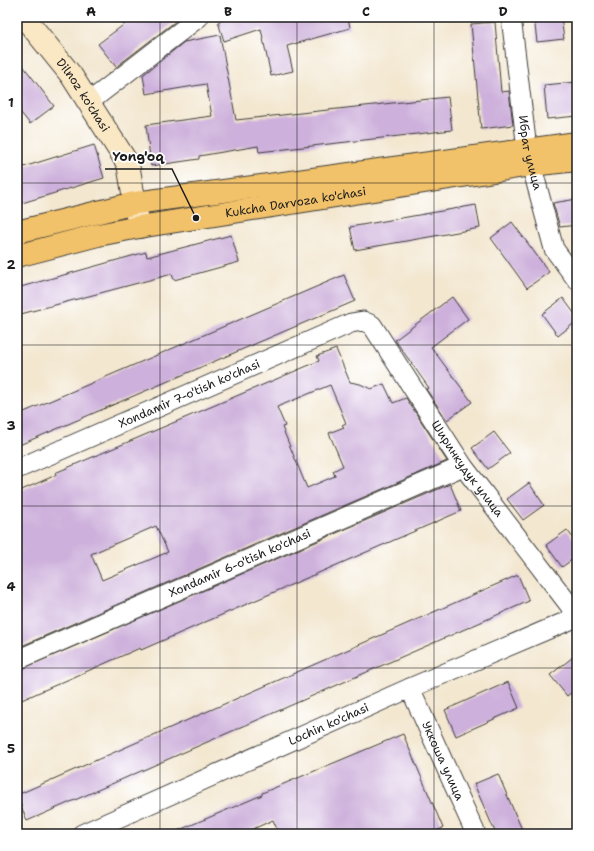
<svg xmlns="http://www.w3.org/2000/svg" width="594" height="851" viewBox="0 0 594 851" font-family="'Shantell Sans',sans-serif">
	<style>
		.building { fill: #cdb0db; fill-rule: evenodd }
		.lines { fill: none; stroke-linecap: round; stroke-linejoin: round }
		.street-casing { stroke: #3c3a37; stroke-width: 21 }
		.secondary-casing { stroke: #3c3a37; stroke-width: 24 }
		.primary-casing { stroke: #3c3a37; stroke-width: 24 }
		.street { stroke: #fff; stroke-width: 19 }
		.secondary { stroke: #fae7c3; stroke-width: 22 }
		.primary { stroke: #f2c26a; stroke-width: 22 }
		.grid { fill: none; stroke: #1c1c1c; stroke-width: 1; stroke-opacity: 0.55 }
		.labels { text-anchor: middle; stroke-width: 3.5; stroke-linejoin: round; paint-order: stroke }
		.street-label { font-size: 12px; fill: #1c1c1c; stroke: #fff }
		.leader { fill: none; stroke: #1c1c1c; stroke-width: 1.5 }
		.callout-dot { fill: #1c1c1c; stroke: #fff; stroke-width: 1.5 }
		.callout-label { font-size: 13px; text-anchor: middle; font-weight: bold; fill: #1c1c1c; stroke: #fff; stroke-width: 3.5; stroke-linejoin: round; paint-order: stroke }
		.neatline { fill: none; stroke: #1c1c1c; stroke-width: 1.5 }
		.grid-label { font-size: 13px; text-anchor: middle; font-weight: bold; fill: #1c1c1c }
	</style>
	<rect width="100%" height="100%" fill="#fff"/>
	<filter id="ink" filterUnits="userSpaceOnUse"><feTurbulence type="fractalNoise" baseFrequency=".025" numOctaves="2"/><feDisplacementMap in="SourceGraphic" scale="8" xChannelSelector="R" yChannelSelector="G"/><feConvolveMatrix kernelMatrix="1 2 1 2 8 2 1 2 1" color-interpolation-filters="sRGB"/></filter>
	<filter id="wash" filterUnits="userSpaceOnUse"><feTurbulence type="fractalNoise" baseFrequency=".012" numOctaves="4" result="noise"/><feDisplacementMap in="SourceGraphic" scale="16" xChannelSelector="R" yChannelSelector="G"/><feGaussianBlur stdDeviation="0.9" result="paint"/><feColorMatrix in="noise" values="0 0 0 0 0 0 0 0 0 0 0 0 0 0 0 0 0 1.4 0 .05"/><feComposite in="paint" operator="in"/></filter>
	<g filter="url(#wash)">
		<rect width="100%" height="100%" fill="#f3e7d0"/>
		<g id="blocks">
			<g class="building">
				<polygon points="134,17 181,17 116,67 98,44"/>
				<polygon points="229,17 348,17 350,28 287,46 293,71 271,76 261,29 224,41 218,22"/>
				<polygon points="534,17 561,17 564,39 537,42"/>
				<polygon points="495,22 501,92 509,91 513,125 481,129 471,24"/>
				<polygon points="220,35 236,120 448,97 452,130 259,152 258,146 199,156 199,159 151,166 146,125 212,116 206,84 146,94 143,75 184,42"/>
				<polygon points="17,58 54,106 30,124 17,108"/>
				<polygon points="576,82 577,116 547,119 544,85"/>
				<polygon points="94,145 104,178 22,203 17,187 17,169"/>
				<polygon points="577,199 577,225 560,227 553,203"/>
				<polygon points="476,205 480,228 355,250 350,227"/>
				<polygon points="512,222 549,272 527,288 491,238"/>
				<polygon points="231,235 239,262 174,280 172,274 17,315 17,288 146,252 147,257"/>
				<polygon points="344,275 355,301 17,446 17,415"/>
				<polygon points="452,297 468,319 431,347 472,402 447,420 426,389 429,388 395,340"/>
				<polygon points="563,298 577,317 577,321 558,336 542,314"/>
				<path d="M336,349L350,382L360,384L371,389L384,384L393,403L406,398L447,461L17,648V492L56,475L55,473L319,361L317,356ZM330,385L346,423L342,425L344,427L329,433L343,466L333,471L335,476L307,488L282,427L285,426L277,407ZM156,526L168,552L102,580L91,554Z"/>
				<polygon points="494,432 510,453 488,469 472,448"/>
				<polygon points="529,483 544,505 523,520 507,499"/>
				<polygon points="450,484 461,511 141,650 140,648 17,702 17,671"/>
				<polygon points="567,530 577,543 577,556 562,567 546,545"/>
				<polygon points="518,575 529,601 27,821 17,795"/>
				<polygon points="577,654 577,688 567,696 550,675"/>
				<polygon points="508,682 519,708 456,736 445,710"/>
				<polygon points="403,734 443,828 429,834 279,834 273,820 242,834 170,834 262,795 262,793"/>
				<polygon points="498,774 516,816 524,834 496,834 474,784"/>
			</g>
		</g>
	</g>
	<g filter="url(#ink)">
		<use href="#blocks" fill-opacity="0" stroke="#3c3a37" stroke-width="1"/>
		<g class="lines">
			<defs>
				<g id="street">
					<path id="s1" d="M511,17L527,149L554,249L577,280"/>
					<polyline points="89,102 199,17"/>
					<path id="s2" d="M17,469L351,323L363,321L372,325L463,466L577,615"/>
					<path id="s3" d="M17,660L463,466"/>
					<path id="s4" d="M410,688L476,834"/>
					<path id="s5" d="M82,834L410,688L577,617"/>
				</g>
				<g id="secondary">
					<path id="s6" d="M24,17L71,75L128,164L139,227"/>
				</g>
				<g id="primary">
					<polyline points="17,232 135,203 577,143"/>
					<path id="s7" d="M17,256L98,235L139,227L531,165L577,160"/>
				</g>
			</defs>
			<use href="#street" class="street-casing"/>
			<use href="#secondary" class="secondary-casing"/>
			<use href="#primary" class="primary-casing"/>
			<use href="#street" class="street"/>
			<use href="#secondary" class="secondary"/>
			<use href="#primary" class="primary"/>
		</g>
	</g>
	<path class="grid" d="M160,17V834M297,17V834M434,17V834M17,183H577M17,345H577M17,506H577M17,668H577"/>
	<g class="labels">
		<g class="street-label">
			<text dy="4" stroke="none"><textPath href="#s6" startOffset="98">Dilnoz ko'chasi</textPath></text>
			<text dy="4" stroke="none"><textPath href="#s1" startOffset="137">Ибрат улица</textPath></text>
			<text dy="4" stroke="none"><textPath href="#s7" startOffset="284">Kukcha Darvoza ko'chasi</textPath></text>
			<text dy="4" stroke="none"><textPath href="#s2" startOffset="188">Xondamir 7-o'tish ko'chasi</textPath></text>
			<text dy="4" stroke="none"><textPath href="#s2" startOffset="559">Ширинкудук улица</textPath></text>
			<text dy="4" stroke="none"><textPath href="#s3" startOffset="243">Xondamir 6-o'tish ko'chasi</textPath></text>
			<text dy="4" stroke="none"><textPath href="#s5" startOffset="270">Lochin ko'chasi</textPath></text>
			<text dy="4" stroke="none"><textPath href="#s4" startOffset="80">Уккоша улица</textPath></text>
		</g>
	</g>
	<path class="leader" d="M196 218L172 169H105"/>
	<circle class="callout-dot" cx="196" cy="218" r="4"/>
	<g class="callout-label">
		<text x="138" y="161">Yong'oq</text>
	</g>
	<rect width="594" height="851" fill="none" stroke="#fff" stroke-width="44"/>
	<rect x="22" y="22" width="550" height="807" class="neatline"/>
	<g class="grid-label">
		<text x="91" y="16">A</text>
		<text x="228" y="16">B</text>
		<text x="366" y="16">C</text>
		<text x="503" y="16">D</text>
		<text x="11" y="107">1</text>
		<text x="11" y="269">2</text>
		<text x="11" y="430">3</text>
		<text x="11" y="591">4</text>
		<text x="11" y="753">5</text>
	</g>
</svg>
